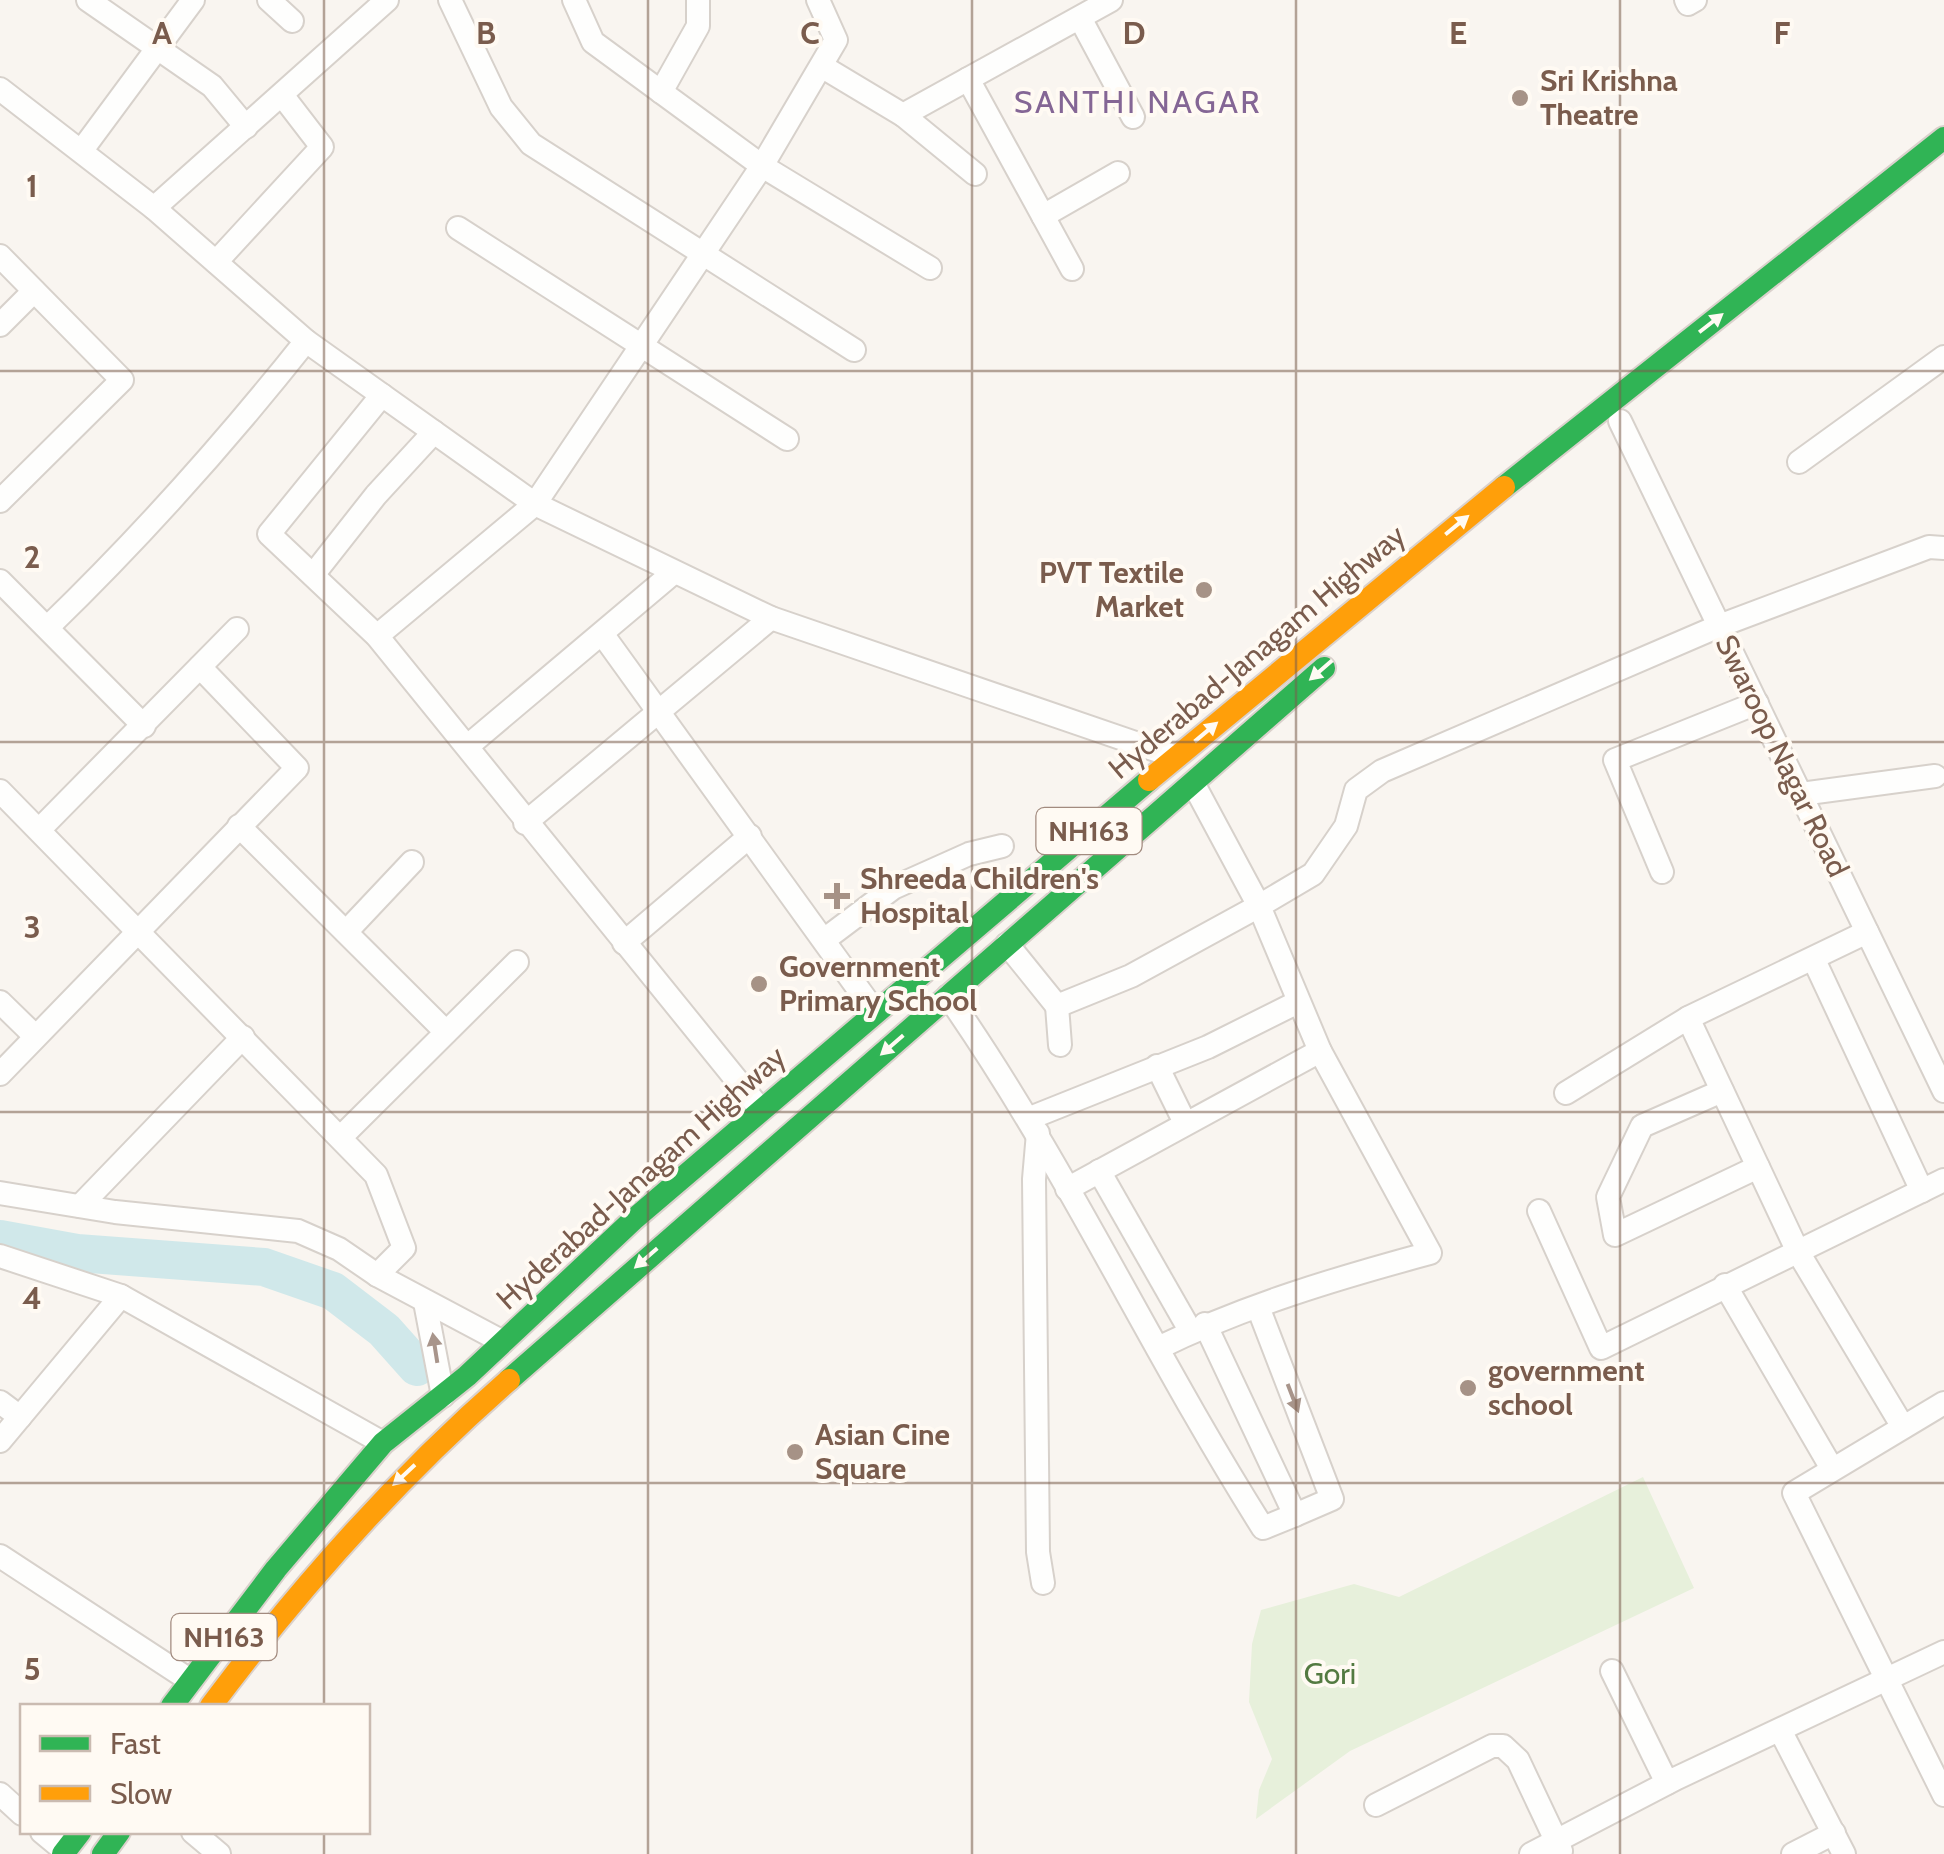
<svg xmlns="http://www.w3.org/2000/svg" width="1944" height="1854" viewBox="0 0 1944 1854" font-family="Cabin,sans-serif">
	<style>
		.green { fill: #e7f0db }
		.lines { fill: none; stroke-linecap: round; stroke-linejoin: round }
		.river { stroke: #d0e8ea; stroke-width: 38 }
		.street-casing { stroke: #d7d1cb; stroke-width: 26 }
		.fast-casing { stroke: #dad1cc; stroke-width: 26 }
		.slow-casing { stroke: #dad1cc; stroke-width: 26 }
		.street { stroke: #fefefd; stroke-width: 22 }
		.fast { stroke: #30b455; stroke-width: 22 }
		.slow { stroke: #ff9f0a; stroke-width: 22 }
		.oneway { fill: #fffaf3 }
		.oneway2 { fill: #a8958b }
		.grid { fill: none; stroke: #7a5c4d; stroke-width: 2.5; stroke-opacity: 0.55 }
		.poi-dot { fill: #a69286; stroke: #fffaf3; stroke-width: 4 }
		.labels { text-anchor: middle; stroke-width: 8; stroke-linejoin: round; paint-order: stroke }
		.shield { fill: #fffaf3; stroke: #a28b7f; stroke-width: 2.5 }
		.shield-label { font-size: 28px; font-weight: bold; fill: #7a5c4d }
		.poi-label { font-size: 30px; font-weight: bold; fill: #7a5c4d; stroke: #fffaf3; text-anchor: start }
		.street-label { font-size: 30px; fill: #7a5c4d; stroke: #fffaf3 }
		.park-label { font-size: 30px; fill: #537a41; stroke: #fffaf3 }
		.neighbourhood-label { font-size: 32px; letter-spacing: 2.5px; fill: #846695; stroke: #fffaf3 }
		.grid-label { font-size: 32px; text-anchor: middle; font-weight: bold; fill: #7a5c4d; stroke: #fffaf3; stroke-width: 8; stroke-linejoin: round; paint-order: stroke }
	</style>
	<rect width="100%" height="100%" fill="#f9f5f0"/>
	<polygon class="green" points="1643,1477 1694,1588 1350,1751 1256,1819 1259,1790 1272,1759 1249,1702 1252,1644 1261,1610 1354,1584 1399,1597"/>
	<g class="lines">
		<polyline class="river" points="0,1239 77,1253 264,1267 333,1291 384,1330 417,1367"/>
		<defs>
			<g id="street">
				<polyline points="88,0 212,86 246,127"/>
				<polyline points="269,0 292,21"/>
				<polyline points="450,0 501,107 531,144 854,350"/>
				<polyline points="574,0 593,42 762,166 930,268"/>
				<polyline points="1686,0 1688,4 1695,0"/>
				<polyline points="1080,18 1133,117"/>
				<polyline points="823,67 903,115 1111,0"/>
				<polyline points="968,79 1072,269"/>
				<polyline points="0,89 154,208 306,341 535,504 771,618 1176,757"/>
				<polyline points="661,92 698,26 698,0"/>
				<polyline points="903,115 975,174"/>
				<polyline points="82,150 193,0"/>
				<polyline points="154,208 387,0"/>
				<polyline points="1043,216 1118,173"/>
				<polyline points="458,228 787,439"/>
				<polyline points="0,256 122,380 0,501"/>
				<polyline points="216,262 322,147 282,95"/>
				<polyline points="0,325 34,291"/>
				<polyline points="382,395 269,534 377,636 761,1110"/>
				<polyline points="1620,421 1944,1091"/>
				<polyline points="1799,462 1944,357"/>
				<polyline points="313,575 376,495 434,432"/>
				<polyline points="0,581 144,726"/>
				<path d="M48,627C141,537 225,443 306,341"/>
				<polyline points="603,635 875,1012"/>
				<polyline points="377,636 535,504 762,166 836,40 818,0"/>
				<polyline points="469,745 673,573"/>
				<polyline points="0,791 376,1175 404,1248 377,1275"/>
				<polyline points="1801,794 1935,776"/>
				<polyline points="525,823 771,618"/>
				<polyline points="239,826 446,1032"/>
				<polyline points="39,830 237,629"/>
				<polyline points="1662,872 1615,760 1757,703"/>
				<polyline points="346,932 412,862"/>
				<polyline points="1867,932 1688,1018 1798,1252 1903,1427"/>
				<polyline points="824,940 893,888 969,854 1002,846"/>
				<polyline points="624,943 750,836"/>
				<polyline points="1007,944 1057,1006"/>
				<polyline points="1814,960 1922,1191"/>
				<path d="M948,996C1066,1165 1152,1353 1263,1528L1295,1515"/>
				<polyline points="0,1002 35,1036"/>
				<polyline points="1060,1045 1057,1006 1131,976 1259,906 1193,783"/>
				<polyline points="1157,1066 1185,1123"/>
				<polyline points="0,1074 297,768 200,667"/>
				<polyline points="1722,1091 1642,1126 1608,1197 1615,1235 1758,1167"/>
				<polyline points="1566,1093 1688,1018"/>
				<polyline points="1030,1118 1208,1047 1298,1002"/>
				<polyline points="1038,1133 1034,1179 1038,1552 1043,1583"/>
				<polyline points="342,1136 517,962"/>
				<polyline points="1099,1171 1191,1332"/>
				<polyline points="1067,1189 1320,1051"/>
				<polyline points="0,1193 115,1212 298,1231 339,1249 377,1275 503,1342"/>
				<polyline points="80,1206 243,1037"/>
				<polyline points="1539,1211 1601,1348 1944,1180"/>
				<polyline points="0,1256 121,1296 383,1443"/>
				<polyline points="1725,1285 1831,1467"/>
				<polyline points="425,1302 443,1396"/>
				<polyline points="1205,1324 1295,1515 1332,1499 1258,1307"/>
				<path d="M1158,1348C1244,1306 1337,1278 1430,1253L1320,1051L1259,906L1313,874L1346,826L1356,790L1382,771L1719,626L1929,547L1944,548"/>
				<polyline points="0,1402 20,1417"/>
				<polyline points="1944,1403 1794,1493 1944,1795"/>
				<polyline points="0,1441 121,1296"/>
				<polyline points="0,1556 191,1681"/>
				<polyline points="1612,1671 1667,1783"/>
				<polyline points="1780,1730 1844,1854"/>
				<polyline points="0,1794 22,1814"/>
				<polyline points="1376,1805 1492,1746 1503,1746 1518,1760 1561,1851"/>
				<polyline points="42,1832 65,1851"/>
				<polyline points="193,1832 219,1854"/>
				<polyline points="1531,1854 1677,1778 1944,1652"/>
				<polyline points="1793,1854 1834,1833"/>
			</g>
			<g id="fast">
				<polyline points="1504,487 1944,138"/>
				<polyline points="509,1380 1324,668"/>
				<polyline points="172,1706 276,1569 383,1443 467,1376 633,1220 1149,780"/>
				<polyline points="63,1854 80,1832"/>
				<polyline points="103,1854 119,1832"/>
			</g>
			<g id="slow">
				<polyline points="1149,780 1504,487"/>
				<path d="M211,1706C300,1587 397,1478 509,1380"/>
			</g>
		</defs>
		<use href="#street" class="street-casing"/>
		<use href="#fast" class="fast-casing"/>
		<use href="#slow" class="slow-casing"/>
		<use href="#street" class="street"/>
		<use href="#fast" class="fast"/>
		<use href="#slow" class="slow"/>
	</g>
	<defs><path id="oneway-solid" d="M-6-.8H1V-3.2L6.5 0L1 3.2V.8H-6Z" transform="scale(2.5)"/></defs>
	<g class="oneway">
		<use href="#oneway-solid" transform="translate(1711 323) rotate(-38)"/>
		<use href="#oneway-solid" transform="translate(1457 525) rotate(-39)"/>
		<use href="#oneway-solid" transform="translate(1321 670) rotate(139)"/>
		<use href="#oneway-solid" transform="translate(1206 732) rotate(-40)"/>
		<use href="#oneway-solid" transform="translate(892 1045) rotate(139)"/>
		<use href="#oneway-solid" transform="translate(646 1258) rotate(139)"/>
		<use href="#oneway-solid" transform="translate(404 1475) rotate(137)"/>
	</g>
	<g class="oneway2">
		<use href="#oneway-solid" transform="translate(435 1348) rotate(-99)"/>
		<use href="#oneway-solid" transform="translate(1293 1398) rotate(69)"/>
	</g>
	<path class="grid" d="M324,0V1706M648,0V1854M972,0V1854M1296,0V1854M1620,0V1854M0,371H1944M0,742H1944M0,1112H1944M0,1483H1944M324,1832V1854"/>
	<g class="poi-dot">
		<circle cx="1520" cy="98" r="10"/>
		<circle cx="1204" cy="590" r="10"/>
		<path d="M832 881h10v10h10v10h-10v10h-10v-10h-10v-10h10z"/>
		<circle cx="759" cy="984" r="10"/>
		<circle cx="1468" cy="1388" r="10"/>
		<circle cx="795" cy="1452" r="10"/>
	</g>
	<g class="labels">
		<g class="shield">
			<rect x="1036.5" y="808" width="105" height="46" rx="8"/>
			<rect x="171.5" y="1614" width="105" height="46" rx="8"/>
		</g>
		<g class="shield-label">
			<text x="1089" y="841">NH163</text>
			<text x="224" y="1647">NH163</text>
		</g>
		<g class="poi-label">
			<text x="1540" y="91">Sri Krishna<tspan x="1540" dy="34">Theatre</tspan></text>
			<text x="1184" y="583" text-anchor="end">PVT Textile<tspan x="1184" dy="34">Market</tspan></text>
			<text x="860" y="889">Shreeda Children's<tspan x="860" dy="34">Hospital</tspan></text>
			<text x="779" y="977">Government<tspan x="779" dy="34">Primary School</tspan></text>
			<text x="1488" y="1381">government<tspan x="1488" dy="34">school</tspan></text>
			<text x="815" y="1445">Asian Cine<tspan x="815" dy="34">Square</tspan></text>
		</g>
		<g class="street-label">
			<text transform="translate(1257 652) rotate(-40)" y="10">Hyderabad-Janagam Highway</text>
			<text transform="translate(1782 756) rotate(64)" y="10">Swaroop Nagar Road</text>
			<text transform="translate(641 1178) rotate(-42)" y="10">Hyderabad-Janagam Highway</text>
		</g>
		<g class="park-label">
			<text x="1330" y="1684">Gori</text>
		</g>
		<g class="neighbourhood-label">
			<text x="1138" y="113">SANTHI NAGAR</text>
		</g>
	</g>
	<g class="grid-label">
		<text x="162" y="44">A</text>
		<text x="486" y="44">B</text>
		<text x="810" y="44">C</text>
		<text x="1134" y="44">D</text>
		<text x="1458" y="44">E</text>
		<text x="1782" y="44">F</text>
		<text x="32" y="197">1</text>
		<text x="32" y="568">2</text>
		<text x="32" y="938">3</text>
		<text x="32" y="1309">4</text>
		<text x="32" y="1680">5</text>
	</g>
	<rect x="20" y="1704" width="350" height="130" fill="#fffaf3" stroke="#cabbb1" stroke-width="2.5"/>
	<rect x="40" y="1736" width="50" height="15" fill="#30b455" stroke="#cabbb1" stroke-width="2.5"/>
	<text x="110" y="1754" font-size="30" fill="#7a5c4d">Fast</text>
	<rect x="40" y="1786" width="50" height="15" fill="#ff9f0a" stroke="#cabbb1" stroke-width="2.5"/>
	<text x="110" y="1804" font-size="30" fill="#7a5c4d">Slow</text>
</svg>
